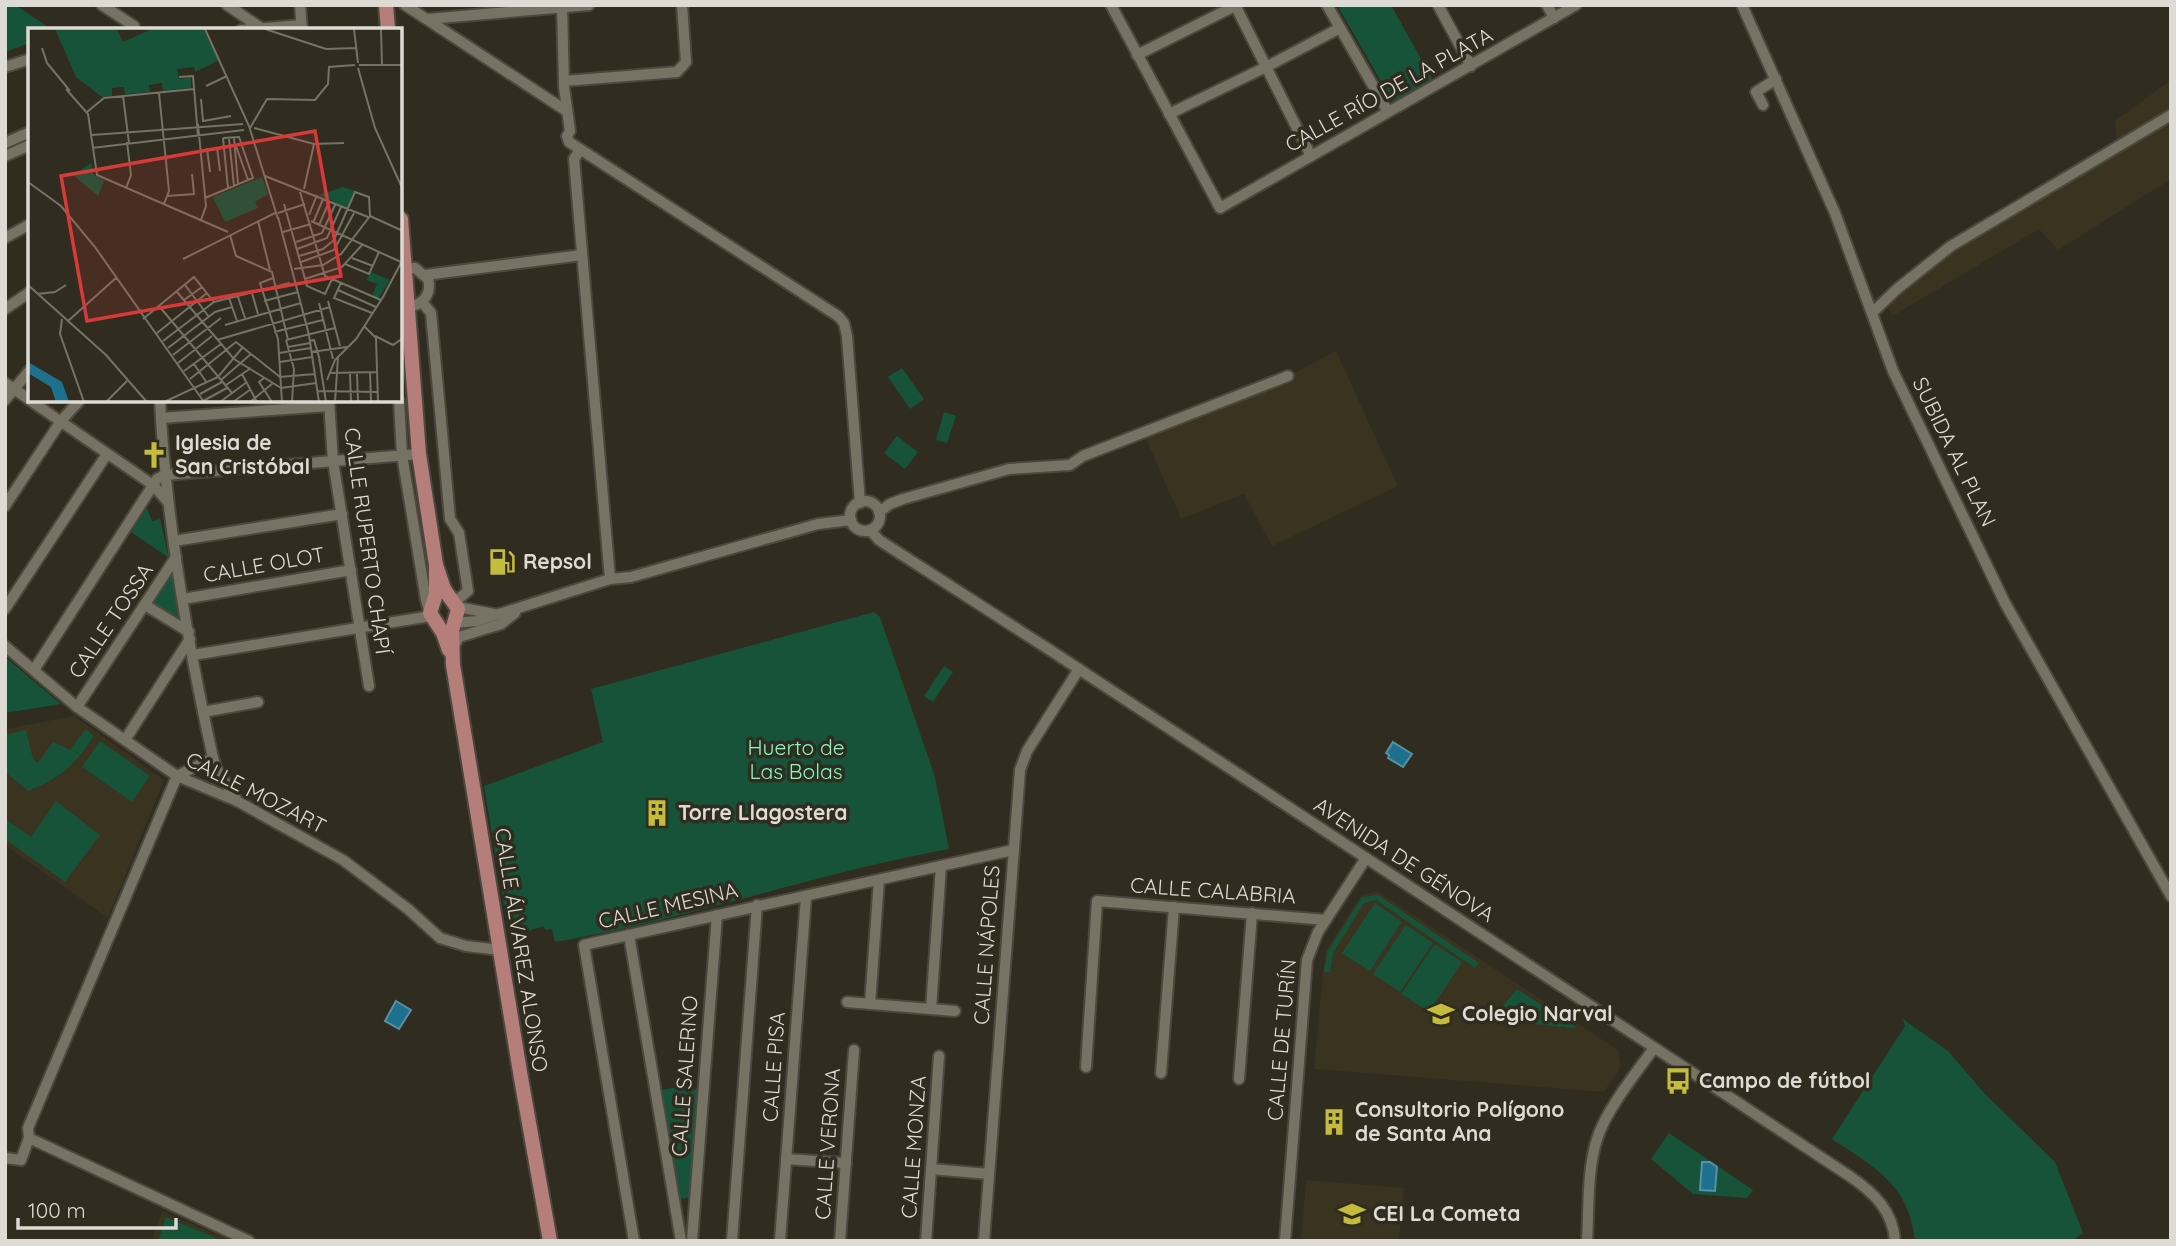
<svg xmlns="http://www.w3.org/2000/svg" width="2176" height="1246" viewBox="0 0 2176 1246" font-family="Quicksand,sans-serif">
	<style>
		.built { fill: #393320 }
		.green { fill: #165339 }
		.water { fill: #1e718e; stroke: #5791a3; stroke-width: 2 }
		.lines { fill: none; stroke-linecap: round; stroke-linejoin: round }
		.minor-casing { stroke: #4b483d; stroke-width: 14 }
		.major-casing { stroke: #4b483d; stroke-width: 18 }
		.minor { stroke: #777364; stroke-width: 10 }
		.major { stroke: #b57e7b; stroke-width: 14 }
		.labels { text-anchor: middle; stroke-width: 7; stroke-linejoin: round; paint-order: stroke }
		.street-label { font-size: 21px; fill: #dddbd3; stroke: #302c1f }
		.poi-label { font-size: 21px; font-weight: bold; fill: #dddbd3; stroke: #302c1f; text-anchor: start }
		.park-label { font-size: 21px; fill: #7ffdc2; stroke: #302c1f }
		.inset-road { fill: none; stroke: #757267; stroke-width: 2 }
		.view { fill: #d73a39; fill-opacity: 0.15; stroke: #d73a39; stroke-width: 3.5 }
		.inset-edge { fill: none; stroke: #dddbd3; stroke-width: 3.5 }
	</style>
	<rect width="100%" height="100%" fill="#302c1f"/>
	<g class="built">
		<polygon points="2171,80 2171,179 2058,250 2039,229 1893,316 1884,302 1951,246 2117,148 2115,121"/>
		<polygon points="1336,351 1398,486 1272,546 1244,494 1181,519 1143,432 1288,376"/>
		<polygon points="74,716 164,780 108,918 5,845 5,729"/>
		<polygon points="1377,891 1618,1050 1621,1067 1604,1092 1314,1069 1325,952 1361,895"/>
		<polygon points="1306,1180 1404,1188 1399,1241 1301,1241"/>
		<polygon points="162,1211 231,1241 151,1241"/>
	</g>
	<g class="green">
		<polygon points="5,5 15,5 53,30 30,30 30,43 5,52"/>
		<polygon points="1337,5 1391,5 1436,86 1397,109"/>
		<polygon points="902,368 924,399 910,409 888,377"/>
		<polygon points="944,412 956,416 947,443 936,440"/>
		<polygon points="897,436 918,452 905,469 884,453"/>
		<polygon points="147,508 152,521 160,519 169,558 131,532"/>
		<polygon points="172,574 181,622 153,603"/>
		<path d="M874,612L880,617L935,777L949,849C816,873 688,920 555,942L552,929L545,930L544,926L509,937L484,786L603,742L591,689Z"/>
		<polygon points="5,657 61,704 5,713"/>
		<polygon points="944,666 953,672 933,702 924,696"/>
		<path d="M86,729L94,736C75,765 61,778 28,791L5,772V735L26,730L33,759L38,763L53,742L70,750Z"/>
		<polygon points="100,741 150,776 132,802 82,767"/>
		<polygon points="56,801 100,835 65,882 5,839 5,819 31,837"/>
		<polygon points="1378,895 1479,963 1475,968 1376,900 1364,903 1333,953 1330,972 1324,972 1328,951 1362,897"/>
		<polygon points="1375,903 1402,922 1370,971 1342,953"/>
		<polygon points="1406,925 1433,943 1400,992 1373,974"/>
		<polygon points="1435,944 1462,962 1429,1012 1401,994"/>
		<polygon points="1517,989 1575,1026 1574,1028 1503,1021 1500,1009"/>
		<path d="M1903,1019L1948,1051L1985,1094L2055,1162L2083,1233L2072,1241H1915C1909,1184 1875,1168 1832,1139L1905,1026Z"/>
		<polygon points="679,1087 699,1090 692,1194 690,1197 683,1199 677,1197 661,1090"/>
		<polygon points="1669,1133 1753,1190 1747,1198 1693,1194 1651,1159"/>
		<polygon points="166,1217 216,1238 214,1241 158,1241"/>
	</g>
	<g class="water">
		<polygon points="1393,742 1412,754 1403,767 1388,758 1389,755 1386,753"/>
		<polygon points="396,1001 411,1010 399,1029 385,1021"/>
		<polygon points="1702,1162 1710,1162 1717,1167 1715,1191 1700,1190"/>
	</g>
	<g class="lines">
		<defs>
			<g id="minor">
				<polyline points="102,5 134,26 134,30"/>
				<polyline points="227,5 261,28"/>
				<polyline points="300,5 302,30"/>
				<polyline points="405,5 565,110"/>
				<polyline points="562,5 564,87 570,131 567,136 569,142 838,316 844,323 847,336 860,503"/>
				<polyline points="1111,5 1220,208 1576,5"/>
				<polyline points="1235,5 1311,156"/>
				<polyline points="1327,5 1388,112"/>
				<polyline points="1438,5 1471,66"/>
				<polyline points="1547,5 1554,18"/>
				<polyline points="1742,5 1835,213 1893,371 2005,603 2171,896"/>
				<polyline points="428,19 589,5"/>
				<polyline points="241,30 301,25"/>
				<polyline points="1137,55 1237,5"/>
				<polyline points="5,67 30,59"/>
				<polyline points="564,81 677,72 686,62 682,5"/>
				<polyline points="1763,105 1756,92 1776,79"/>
				<polyline points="1169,114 1266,67 1340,28"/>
				<polyline points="5,143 30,132"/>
				<polyline points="580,150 574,159 610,579"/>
				<polyline points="5,156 30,145"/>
				<polyline points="5,238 30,224"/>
				<path d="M401,269L415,268L428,279C431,290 427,300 416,305"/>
				<polyline points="425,275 582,255"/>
				<polyline points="422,302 431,313 450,519 459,533 468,591 455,602"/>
				<polyline points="5,309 30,292"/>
				<polyline points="1872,313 1897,289 1951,246 2171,115"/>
				<polyline points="5,383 30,400"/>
				<polyline points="5,400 30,370"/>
				<polyline points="31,401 153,485 168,502"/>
				<path d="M160,401C166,521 187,641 213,758"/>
				<polyline points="329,401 333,461 369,686"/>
				<polyline points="399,401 402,455 426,600 430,613"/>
				<polyline points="161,418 329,406"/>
				<polyline points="165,475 419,454"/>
				<circle cx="865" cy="516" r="15"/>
				<polyline points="5,506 61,421 79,401"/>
				<polyline points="879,512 890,504 903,499 1009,469 1070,465 1083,456 1288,376"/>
				<path d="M870,530L879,540L1053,652L1851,1177C1874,1193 1893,1211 1895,1241"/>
				<polyline points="174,541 342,514"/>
				<polyline points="183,599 351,570"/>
				<polyline points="145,605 189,632"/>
				<polyline points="458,607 494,614"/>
				<polyline points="5,609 107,454"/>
				<polyline points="454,623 477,621 610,579 631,577 818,524 851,520"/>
				<polyline points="5,646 77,707 177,776 237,801 343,860 408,909 440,938 466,946 500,950"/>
				<polyline points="453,648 459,637 501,624 515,613"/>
				<polyline points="193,655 431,616"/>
				<polyline points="34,670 157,479 165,475"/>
				<polyline points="77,707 176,557"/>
				<polyline points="203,712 258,702"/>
				<polyline points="125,740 190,639"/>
				<polyline points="177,776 213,758 216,768 237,801"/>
				<polyline points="629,935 681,1241"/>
				<polyline points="847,1002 955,1011"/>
				<polyline points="870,1004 879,880"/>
				<polyline points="931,1009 941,866"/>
				<polyline points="1086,1067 1097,901 1326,920"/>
				<polyline points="1161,1073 1174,907"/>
				<polyline points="1239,1079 1252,913"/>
				<polyline points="29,1138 249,1241"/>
				<polyline points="5,1158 21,1160 29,1138 28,1128 177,776"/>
				<polyline points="786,1159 846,1163"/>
				<polyline points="931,1169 989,1174"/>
				<path d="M634,1241L584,945C727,912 870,882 1013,850"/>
				<polyline points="692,1241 717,915"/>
				<polyline points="732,1241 757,905"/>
				<polyline points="780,1241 806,897"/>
				<polyline points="840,1241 854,1050"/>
				<polyline points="926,1241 939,1056"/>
				<polyline points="984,1241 1020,770 1027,751 1079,669"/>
				<polyline points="1285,1241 1307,960 1318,932 1366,858"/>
				<path d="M1587,1241C1589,1208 1587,1170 1597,1139C1606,1110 1636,1073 1654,1048"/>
			</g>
			<g id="major">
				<polyline points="386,5 388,30"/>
				<polyline points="401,219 419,454 436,565 436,594 430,613 443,633 449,650"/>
				<polyline points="436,565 444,589 458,609 452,631 453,665 521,1078 550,1241"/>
			</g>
		</defs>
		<use href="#minor" class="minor-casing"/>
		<use href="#major" class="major-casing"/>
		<use href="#minor" class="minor"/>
		<use href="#major" class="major"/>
	</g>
	<defs>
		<symbol id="church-bare" viewBox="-9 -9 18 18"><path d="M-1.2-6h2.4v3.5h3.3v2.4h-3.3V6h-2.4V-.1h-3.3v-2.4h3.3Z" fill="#c5bc3d" stroke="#302c1f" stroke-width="2.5" paint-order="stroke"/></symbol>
		<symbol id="fuel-bare" viewBox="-9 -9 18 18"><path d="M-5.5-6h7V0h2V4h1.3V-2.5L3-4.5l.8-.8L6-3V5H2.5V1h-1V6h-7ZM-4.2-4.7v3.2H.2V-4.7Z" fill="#c5bc3d" stroke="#302c1f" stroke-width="2.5" paint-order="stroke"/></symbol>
		<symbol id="building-bare" viewBox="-9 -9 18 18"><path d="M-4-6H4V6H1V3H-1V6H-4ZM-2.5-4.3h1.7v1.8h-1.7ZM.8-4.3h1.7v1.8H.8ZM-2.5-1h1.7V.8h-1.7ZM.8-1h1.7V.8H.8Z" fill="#c5bc3d" stroke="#302c1f" stroke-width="2.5" paint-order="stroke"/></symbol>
		<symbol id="school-bare" viewBox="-9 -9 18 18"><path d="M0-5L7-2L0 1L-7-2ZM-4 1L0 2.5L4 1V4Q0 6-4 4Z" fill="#c5bc3d" stroke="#302c1f" stroke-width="2.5" paint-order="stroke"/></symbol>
		<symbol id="bus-bare" viewBox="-9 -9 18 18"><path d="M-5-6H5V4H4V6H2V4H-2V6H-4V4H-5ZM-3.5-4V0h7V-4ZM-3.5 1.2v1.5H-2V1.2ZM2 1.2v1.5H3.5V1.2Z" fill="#c5bc3d" stroke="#302c1f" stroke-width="2.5" paint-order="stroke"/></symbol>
	</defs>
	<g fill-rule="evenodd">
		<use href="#church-bare" x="135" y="436" width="38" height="38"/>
		<use href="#fuel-bare" x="483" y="543" width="38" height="38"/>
		<use href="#building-bare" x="638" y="794" width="38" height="38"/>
		<use href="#school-bare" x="1422" y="995" width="38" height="38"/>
		<use href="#bus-bare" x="1659" y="1062" width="38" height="38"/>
		<use href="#building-bare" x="1315" y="1103" width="38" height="38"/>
		<use href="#school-bare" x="1333" y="1195" width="38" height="38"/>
	</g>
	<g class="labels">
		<g class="street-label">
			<text transform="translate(1389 90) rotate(-29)" y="7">CALLE RÍO DE LA PLATA</text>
			<text transform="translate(1954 452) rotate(64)" y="7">SUBIDA AL PLAN</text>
			<text transform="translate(367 541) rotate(82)" y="7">CALLE RUPERTO CHAPÍ</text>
			<text transform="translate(264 565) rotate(-10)" y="7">CALLE OLOT</text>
			<text transform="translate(111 621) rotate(-56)" y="7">CALLE TOSSA</text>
			<text transform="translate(256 793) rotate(27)" y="7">CALLE MOZART</text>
			<text transform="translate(1404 860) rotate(33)" y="7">AVENIDA DE GÉNOVA</text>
			<text transform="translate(1213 891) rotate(4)" y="7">CALLE CALABRIA</text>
			<text transform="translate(668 906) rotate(-13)" y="7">CALLE MESINA</text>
			<text transform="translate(987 945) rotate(-86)" y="7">CALLE NÁPOLES</text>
			<text transform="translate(521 950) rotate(81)" y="7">CALLE ÁLVAREZ ALONSO</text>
			<text transform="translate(1282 1040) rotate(-85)" y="7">CALLE DE TURÍN</text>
			<text transform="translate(774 1067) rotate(-86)" y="7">CALLE PISA</text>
			<text transform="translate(685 1076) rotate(-86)" y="7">CALLE SALERNO</text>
			<text transform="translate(828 1144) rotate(-86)" y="7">CALLE VERONA</text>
			<text transform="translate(914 1147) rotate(-86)" y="7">CALLE MONZA</text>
		</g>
		<g class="poi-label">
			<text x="175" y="450">Iglesia de<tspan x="175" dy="24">San Cristóbal</tspan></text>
			<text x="523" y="569">Repsol</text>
			<text x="678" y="820">Torre Llagostera</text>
			<text x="1462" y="1021">Colegio Narval</text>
			<text x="1699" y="1088">Campo de fútbol</text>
			<text x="1355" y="1117">Consultorio Polígono<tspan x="1355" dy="24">de Santa Ana</tspan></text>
			<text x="1373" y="1221">CEI La Cometa</text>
		</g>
		<g class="park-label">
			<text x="796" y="755">Huerto de<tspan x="796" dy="24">Las Bolas</tspan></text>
		</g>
	</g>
	<g transform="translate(28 28)">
		<rect width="374" height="374" fill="#302c1f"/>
		<path d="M27,1H89L95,14L124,1H175L191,32L167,44L166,39L149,41L151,51L163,49V60L135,63L134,55L121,57L122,64L97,66L96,59L84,60V68L74,69L48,49ZM63,135L66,147L76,153L70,168L45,147ZM234,149L240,166L227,174L230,180L197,194L185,169ZM315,159L327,163L320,180L291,167ZM343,244L362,252L351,270L344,268L349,256L338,252Z" fill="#165339"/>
		<path d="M0,334L34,354L41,374H28L23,359L0,345Z" fill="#1e718e"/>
		<path class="inset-road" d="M177,1L221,98L250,191M237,1L298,21L328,20M326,1L330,35M353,1L354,37M14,20L19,35L42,63M331,37H375M330,40L347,100L375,162M151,49L165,48L170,108M178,58L199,48M38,61L60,86L69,147L200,204M131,65L141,163L136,176M95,68L101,115M173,71L175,93L203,88M59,84L76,70L166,61M170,96L178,178L173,192M222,100L239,71L287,72L300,56L301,39L327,37M226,100L286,116L316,115M64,107L215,96M195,110L200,160M201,110L206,158M206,110L210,156M208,118L220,152M189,119L192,143M64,120L216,102M179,120L182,144M237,148L340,189M0,154L33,178L67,219L176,374M98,160L103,147L99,114M276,161L286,116M272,164L297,248L353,272M139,168L166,166L164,146M177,170L225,150L211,109L195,110M256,176L279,258L297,266L304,251M250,185L277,176M281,187L289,167M342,188L375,203M250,189L281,307L291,374M230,193L242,242M283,193L373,234M285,195L295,171M291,197L301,174M255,204L283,196M202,207L208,228L244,244L260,312M268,214L294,205L307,177M269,221L299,210L313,179M324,230L345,238M155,231L247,185M273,234L306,222L326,185M317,236L341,246L351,224M266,241L295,237L313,226L342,188L341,169L327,164L306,212L295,221L271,228M245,250L232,255L250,311L254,374M277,251L314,239L334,217M313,255L306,270L344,285M0,257L78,327L119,374M157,257L181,289M310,262L348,279M149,264L206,331L253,360M224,265L230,286M9,266L27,264L38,257M210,269L217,290M201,270L209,293M156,272L174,259M236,273L270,264M300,273L312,318M291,275L305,331M131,278L204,365M34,291L32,306L56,374M115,291L166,249L186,274M40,293L88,250M197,297L273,275M336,298L348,310L350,374M246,304L295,292M129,305L179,265M347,308L365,317L375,310M189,312L302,279M258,312L266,341L264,374M258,312L307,300M135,313L186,274L262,255M282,313L286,312L291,329L298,374M260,319L282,315M140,320L187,284L204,279M283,324L319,319M251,325L283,320M145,327L193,290M252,334L284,329M150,335L184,308M166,336L179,355M156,343L193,316M342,344L343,374M302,345L349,344M214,346L229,374M322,346L323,374M329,346L330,373M236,350L231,354L244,374M162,351L208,314L252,349L287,346M193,352L223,326M299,352L307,332L328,311L355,269L375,231M198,357L223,340M253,360L288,355M289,363L350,364M172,366L194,354M175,373L199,360M78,374L99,353M136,374L190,349L215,319M192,374L219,354M205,374L223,361M222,374L245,355M307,374L310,329"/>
		<path class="view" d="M287,103L313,248L59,293L33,148Z"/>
		<rect width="374" height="374" class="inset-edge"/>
	</g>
	<rect width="2176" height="1246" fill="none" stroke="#dddbd3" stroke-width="14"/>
	<path d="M18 1218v10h158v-10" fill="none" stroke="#dddbd3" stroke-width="3.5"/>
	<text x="28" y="1218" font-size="21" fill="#dddbd3" stroke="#302c1f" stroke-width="5" paint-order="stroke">100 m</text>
</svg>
